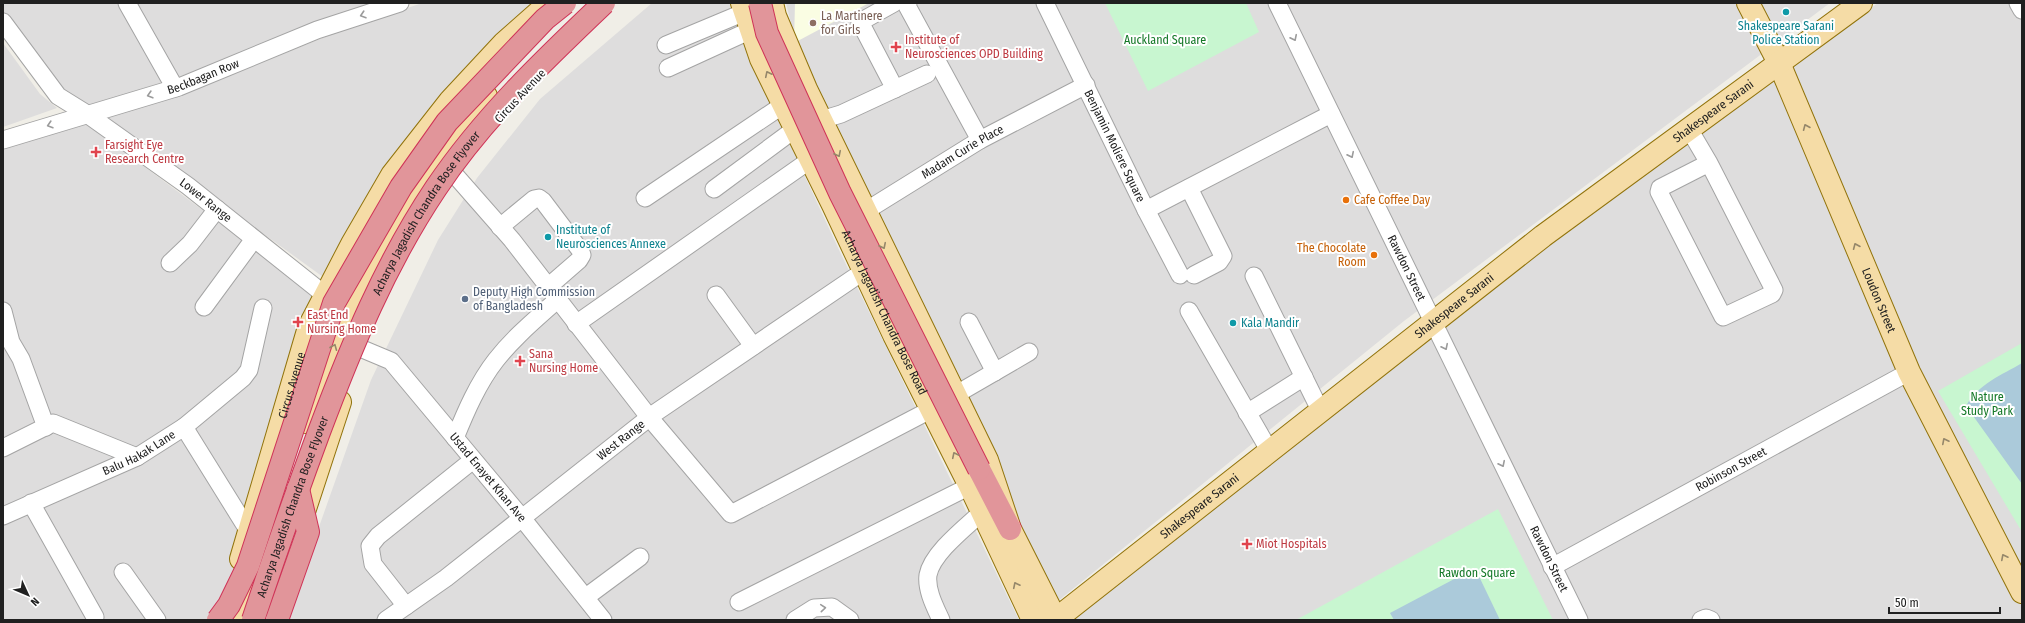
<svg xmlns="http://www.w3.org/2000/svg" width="2025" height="623" viewBox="0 0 2025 623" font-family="'Fira Sans Condensed',sans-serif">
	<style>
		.residential { fill: #dedddd }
		.education { fill: #fafde3 }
		.park { fill: #c8f6d0 }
		.water { fill: #abcada }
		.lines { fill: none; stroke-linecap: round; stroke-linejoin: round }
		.minor-casing { stroke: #a4a4a4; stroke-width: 19 }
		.major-casing { stroke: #91730b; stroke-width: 24 }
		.highway-casing { stroke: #cf3357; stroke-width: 24 }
		.minor { stroke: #fff; stroke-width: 17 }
		.major { stroke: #f5dca6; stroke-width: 22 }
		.highway { stroke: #e1959a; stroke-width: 22 }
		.highway-bridge-casing { stroke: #cf3357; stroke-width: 24; stroke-linecap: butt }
		.highway-bridge { stroke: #e1959a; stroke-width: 22 }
		.oneway { stroke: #9b9b9b }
		.oneway2 { stroke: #95876a }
		.culture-dot { fill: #0f9aa8; stroke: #fff; stroke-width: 1.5 }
		.education-dot { fill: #8d6e63; stroke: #fff; stroke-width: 1.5 }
		.health-dot { fill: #e0444e; stroke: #fff; stroke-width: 1.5 }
		.food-dot { fill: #e8710a; stroke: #fff; stroke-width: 1.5 }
		.service-dot { fill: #5c6f8a; stroke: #fff; stroke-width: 1.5 }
		.labels { text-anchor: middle; stroke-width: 4; stroke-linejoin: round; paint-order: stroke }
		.education-label { font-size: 12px; fill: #785e54; stroke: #fff; text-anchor: start }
		.culture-label { font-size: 12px; fill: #0d838f; stroke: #fff; text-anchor: start }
		.health-label { font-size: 12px; fill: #be3a42; stroke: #fff; text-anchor: start }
		.park-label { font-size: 12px; fill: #147827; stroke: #fff }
		.street-label { font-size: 12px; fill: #202020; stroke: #fff }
		.food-label { font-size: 12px; fill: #c56008; stroke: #fff; text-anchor: start }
		.service-label { font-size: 12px; fill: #4e5e75; stroke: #fff; text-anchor: start }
	</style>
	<rect width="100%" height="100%" fill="#f0eee7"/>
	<g class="residential">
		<polygon points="3,3 374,3 201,69 89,107 65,93 3,13"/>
		<polygon points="422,3 538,3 330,282 102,117 213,82 335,33"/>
		<polygon points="652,3 734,3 763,86 840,252 1019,620 286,620 371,380 438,240 477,178 540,99"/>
		<polygon points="786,3 1830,3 1404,321 1048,609 806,85"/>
		<polygon points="1878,3 2022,3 2022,620 1069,620 1551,242"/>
		<polygon points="3,43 40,94 57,108 3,127"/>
		<polygon points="87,124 322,299 241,595 207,620 3,620 3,147"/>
	</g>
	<polygon class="education" points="795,3 869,3 794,43"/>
	<g class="park">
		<polygon points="1105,3 1246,3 1259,32 1148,91"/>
		<polygon points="2022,343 2022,532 1938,391"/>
		<polygon points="1498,509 1553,620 1296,620"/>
	</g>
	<g class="water">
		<path d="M2022,363V484L1966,406C1978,384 2002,375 2022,363Z"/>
		<polygon points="1475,568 1500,620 1394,620 1390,613"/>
	</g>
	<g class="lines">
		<defs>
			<g id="minor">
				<polyline points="127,3 175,88"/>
				<polyline points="894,3 860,22 895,89"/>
				<polyline points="908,3 906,4 980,140"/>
				<path id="s1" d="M1045,3L1146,210L1331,114"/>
				<path id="s2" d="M1277,3L1579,620"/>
				<polyline points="2018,3 2022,10"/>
				<path id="s3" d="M3,22L58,96L87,114L188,186L325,295"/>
				<polyline points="666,45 745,12"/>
				<polyline points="668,68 751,30"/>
				<polyline points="821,120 841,114 927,74"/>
				<polyline points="1689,129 1709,163 1774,290 1772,294 1723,317 1659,192 1660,188 1709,163"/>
				<path id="s4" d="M3,140L179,87L317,30L400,3"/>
				<polyline points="455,175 512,240 649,417 731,514 932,409"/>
				<polyline points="1189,188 1223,256 1219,262 1194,275"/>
				<polyline points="714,189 795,129"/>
				<polyline points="645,198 783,105"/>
				<polyline points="1146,210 1180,275"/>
				<path id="s5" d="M856,217L980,140L1086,85"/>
				<polyline points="500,227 534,199 539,198 543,201 580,250 582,255 579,260 548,287"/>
				<polyline points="170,263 190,244 217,209"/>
				<polyline points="1254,276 1320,410"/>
				<polyline points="716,295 753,346"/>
				<polyline points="204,307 254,239"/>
				<polyline points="3,311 11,342 21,359 46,427"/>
				<polyline points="1189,311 1269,450"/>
				<polyline points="969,322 995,372"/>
				<polyline points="576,324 810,160"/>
				<path id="s6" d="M360,348L391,361L522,518L603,620"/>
				<polyline points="955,395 1029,352"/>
				<polyline points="1247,413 1304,377"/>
				<polyline points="184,427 243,378 249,370 263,308"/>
				<path d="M455,438C466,411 478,383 496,360C514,337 536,319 557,300"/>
				<polyline points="3,448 53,423 137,457"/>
				<polyline points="31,503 95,617"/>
				<path id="s7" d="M3,516L137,457L184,427L248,530"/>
				<path id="s8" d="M1552,567L1909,372"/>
				<polyline points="123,572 157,620"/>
				<polyline points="586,597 640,557"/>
				<polyline points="739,602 970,486"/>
				<polyline points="406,606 373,564 370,546 378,536 473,460"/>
				<path id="s9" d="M386,620L446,578L655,413L864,271"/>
				<polyline points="795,620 814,608 832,607 850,620"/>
				<path d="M941,620C935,607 926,590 928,575C932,553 966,527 982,512"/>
				<polyline points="1701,620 1706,618 1711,620"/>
			</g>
			<g id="major">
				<path id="s10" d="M742,3L761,59L833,205L894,335L970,486L1033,620"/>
				<polyline points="772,3 775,16 806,89 987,460 1010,529 1056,620"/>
				<path id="s11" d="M1748,3L1779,63L1909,372L2022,592"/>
				<path d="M306,422C347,305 402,187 486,96"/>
				<polyline points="301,521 340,402"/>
				<path id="s12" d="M241,559L309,327L352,244L392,175L450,101L504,43L547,5"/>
				<polyline points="238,620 257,564"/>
				<path id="s13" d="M1055,620L1543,236L1861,3"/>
			</g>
			<polyline id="highway" points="979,469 1010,529"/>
		</defs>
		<use href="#minor" class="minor-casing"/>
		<use href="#major" class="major-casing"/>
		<use href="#highway" class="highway-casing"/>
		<use href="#minor" class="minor"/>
		<use href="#major" class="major"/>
		<use href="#highway" class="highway"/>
		<defs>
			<g id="highway-bridge">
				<polyline points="760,3 767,33 840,193 979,469"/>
				<polyline points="218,620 229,605 248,566 334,303 401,187 447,122 545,19 565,3"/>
				<path id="s14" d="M253,620C274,557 296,494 319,432C351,347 385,264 436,188C483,118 544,60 604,3"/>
				<polyline points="277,620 308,532 298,489"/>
			</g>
		</defs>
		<use href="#highway-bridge" class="highway-bridge-casing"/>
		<use href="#highway-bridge" class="highway-bridge"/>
	</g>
	<defs><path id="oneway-chevron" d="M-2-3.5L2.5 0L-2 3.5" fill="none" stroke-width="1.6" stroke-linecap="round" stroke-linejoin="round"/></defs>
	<g class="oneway">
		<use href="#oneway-chevron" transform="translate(363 15) rotate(162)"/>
		<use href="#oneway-chevron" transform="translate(1294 38) rotate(64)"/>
		<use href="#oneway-chevron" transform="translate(150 95) rotate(164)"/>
		<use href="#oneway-chevron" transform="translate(50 125) rotate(163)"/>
		<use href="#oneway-chevron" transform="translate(1351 155) rotate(64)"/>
		<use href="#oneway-chevron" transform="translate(1445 347) rotate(64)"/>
		<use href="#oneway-chevron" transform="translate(1502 464) rotate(64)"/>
		<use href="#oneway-chevron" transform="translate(823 608) rotate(-5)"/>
	</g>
	<g class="oneway2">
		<use href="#oneway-chevron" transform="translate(768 74) rotate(-116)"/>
		<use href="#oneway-chevron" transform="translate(1806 127) rotate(-113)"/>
		<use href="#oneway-chevron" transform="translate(838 154) rotate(64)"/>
		<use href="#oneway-chevron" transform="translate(883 246) rotate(64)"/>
		<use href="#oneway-chevron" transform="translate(1856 246) rotate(-113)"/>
		<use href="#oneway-chevron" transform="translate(334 347) rotate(-68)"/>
		<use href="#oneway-chevron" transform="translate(1945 441) rotate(-117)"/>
		<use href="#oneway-chevron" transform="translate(955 455) rotate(-116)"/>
		<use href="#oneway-chevron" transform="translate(2004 557) rotate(-117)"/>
		<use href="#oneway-chevron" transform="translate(1016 585) rotate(-116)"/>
	</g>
	<g class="culture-dot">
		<circle cx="1786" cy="12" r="4"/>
		<circle cx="548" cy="237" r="4"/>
		<circle cx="1233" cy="323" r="4"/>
	</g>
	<circle class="education-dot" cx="813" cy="23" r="4"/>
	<g class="health-dot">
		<path d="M894 41h4v4h4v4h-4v4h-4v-4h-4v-4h4z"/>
		<path d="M94 146h4v4h4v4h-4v4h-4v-4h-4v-4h4z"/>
		<path d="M296 316h4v4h4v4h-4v4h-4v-4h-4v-4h4z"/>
		<path d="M518 355h4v4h4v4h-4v4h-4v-4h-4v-4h4z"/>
		<path d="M1245 538h4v4h4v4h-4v4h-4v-4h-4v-4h4z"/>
	</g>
	<g class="food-dot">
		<circle cx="1346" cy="200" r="4"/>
		<circle cx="1374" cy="255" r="4"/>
	</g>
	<circle class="service-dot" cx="465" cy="299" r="4"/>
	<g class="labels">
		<g class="education-label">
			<text x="821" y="20">La Martinere<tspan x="821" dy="14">for Girls</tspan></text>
		</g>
		<g class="culture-label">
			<text x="1786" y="30" text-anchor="middle">Shakespeare Sarani<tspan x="1786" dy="14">Police Station</tspan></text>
			<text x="556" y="234">Institute of<tspan x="556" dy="14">Neurosciences Annexe</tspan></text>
			<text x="1241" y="327">Kala Mandir</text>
		</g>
		<g class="health-label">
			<text x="905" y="44">Institute of<tspan x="905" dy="14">Neurosciences OPD Building</tspan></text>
			<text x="105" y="149">Farsight Eye<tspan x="105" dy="14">Research Centre</tspan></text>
			<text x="307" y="319">East End<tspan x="307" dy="14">Nursing Home</tspan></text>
			<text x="529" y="358">Sana<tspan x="529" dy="14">Nursing Home</tspan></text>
			<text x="1256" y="548">Miot Hospitals</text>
		</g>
		<g class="park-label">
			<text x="1165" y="44">Auckland Square</text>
			<text x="1987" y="401">Nature<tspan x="1987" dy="14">Study Park</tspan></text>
			<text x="1477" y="577">Rawdon Square</text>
		</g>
		<g class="street-label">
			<text dy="4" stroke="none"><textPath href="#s4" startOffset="210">Beckbagan Row</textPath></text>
			<text transform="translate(520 96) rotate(-47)" y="4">Circus Avenue</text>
			<text dy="4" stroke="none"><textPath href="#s13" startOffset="832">Shakespeare Sarani</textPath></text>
			<text dy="4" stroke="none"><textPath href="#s1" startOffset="159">Benjamin Moliere Square</textPath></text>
			<text dy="4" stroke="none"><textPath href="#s5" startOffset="125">Madam Curie Place</textPath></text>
			<text dy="4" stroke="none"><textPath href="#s3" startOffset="273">Lower Range</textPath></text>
			<text dy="4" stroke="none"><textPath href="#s14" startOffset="444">Acharya Jagadish Chandra Bose Flyover</textPath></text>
			<text dy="4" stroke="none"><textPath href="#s2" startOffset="295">Rawdon Street</textPath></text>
			<text dy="4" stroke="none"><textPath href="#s11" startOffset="325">Loudon Street</textPath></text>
			<text dy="4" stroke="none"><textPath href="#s13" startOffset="508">Shakespeare Sarani</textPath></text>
			<text dy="4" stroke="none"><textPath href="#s10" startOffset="341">Acharya Jagadish Chandra Bose Road</textPath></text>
			<text dy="4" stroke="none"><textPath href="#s12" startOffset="181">Circus Avenue</textPath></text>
			<text dy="4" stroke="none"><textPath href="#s9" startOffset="296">West Range</textPath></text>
			<text dy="4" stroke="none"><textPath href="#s7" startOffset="150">Balu Hakak Lane</textPath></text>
			<text dy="4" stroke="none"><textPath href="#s8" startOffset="204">Robinson Street</textPath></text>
			<text dy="4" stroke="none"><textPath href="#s6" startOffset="185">Ustad Enayet Khan Ave</textPath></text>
			<text dy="4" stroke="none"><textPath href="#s14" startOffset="120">Acharya Jagadish Chandra Bose Flyover</textPath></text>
			<text dy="4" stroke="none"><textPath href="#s13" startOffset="184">Shakespeare Sarani</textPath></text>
			<text dy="4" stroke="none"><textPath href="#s2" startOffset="619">Rawdon Street</textPath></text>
		</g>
		<g class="food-label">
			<text x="1354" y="204">Cafe Coffee Day</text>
			<text x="1366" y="252" text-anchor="end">The Chocolate<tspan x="1366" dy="14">Room</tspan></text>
		</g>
		<g class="service-label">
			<text x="473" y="296">Deputy High Commission<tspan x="473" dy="14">of Bangladesh</tspan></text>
		</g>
	</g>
	<rect width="2025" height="623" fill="none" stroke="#202020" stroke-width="8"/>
	<g transform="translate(28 595) rotate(134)" stroke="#ffffff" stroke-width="3" paint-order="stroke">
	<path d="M0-3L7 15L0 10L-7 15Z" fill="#202020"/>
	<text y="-6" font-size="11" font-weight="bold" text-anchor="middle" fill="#202020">N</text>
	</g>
	<path d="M1889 607v6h111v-6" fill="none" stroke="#202020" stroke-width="2"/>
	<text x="1895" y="607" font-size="12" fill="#202020" stroke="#ffffff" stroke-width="3" paint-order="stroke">50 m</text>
</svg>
